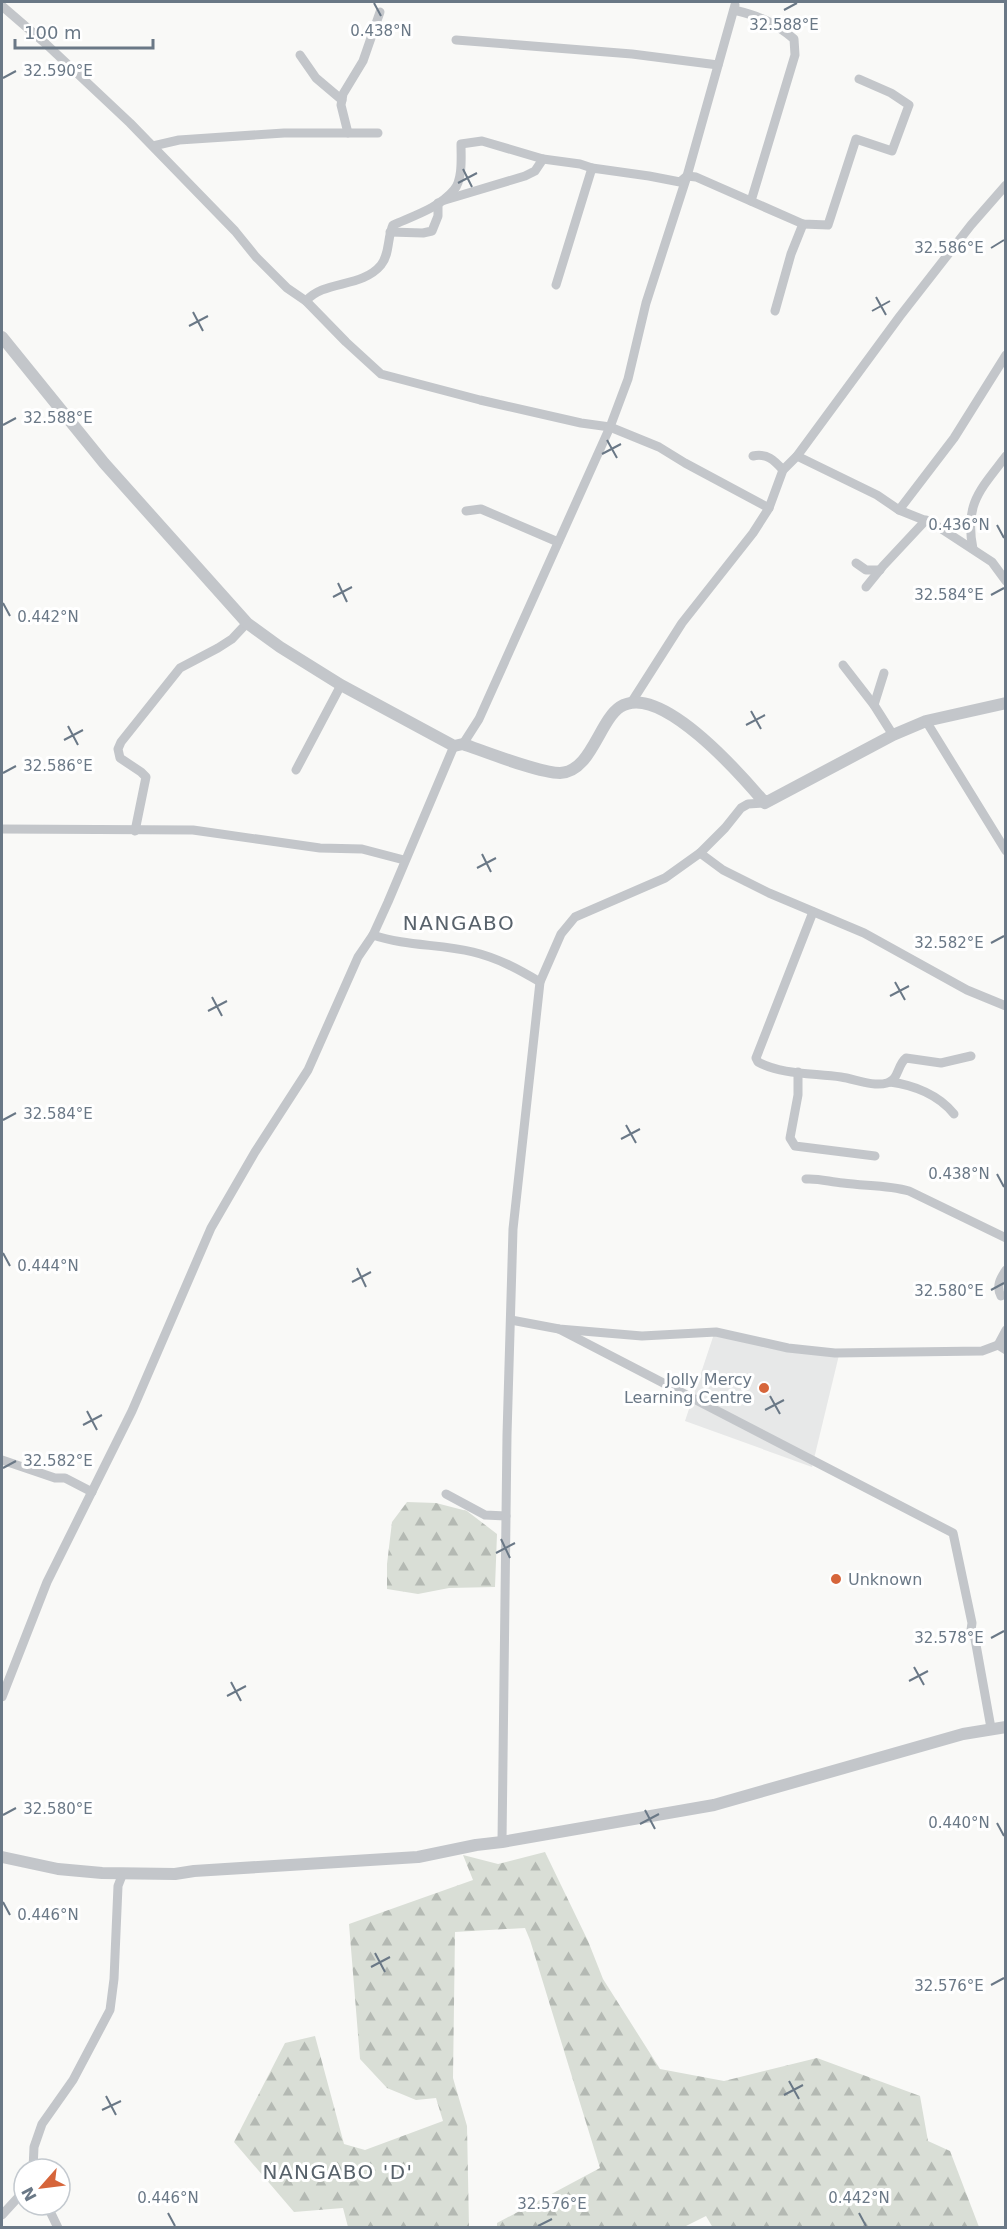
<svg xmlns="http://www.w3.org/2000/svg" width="1007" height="2229" viewBox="0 0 1007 2229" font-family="'DejaVu Sans',sans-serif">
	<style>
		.built { fill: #e7e8e8 }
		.forest { fill: url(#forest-firs) }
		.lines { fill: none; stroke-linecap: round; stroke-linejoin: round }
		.minor { stroke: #c3c6ca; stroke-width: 9 }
		.tertiary { stroke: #c3c6ca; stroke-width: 12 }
		.ticks { fill: none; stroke: #6a7886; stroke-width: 2 }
		.poi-dot { fill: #d6653a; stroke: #fff; stroke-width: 2 }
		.labels { text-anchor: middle; stroke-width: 6; stroke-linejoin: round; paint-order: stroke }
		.poi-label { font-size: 16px; fill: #6a7886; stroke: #fff; text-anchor: end }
		.quarter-label { font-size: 20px; letter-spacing: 1.5px; fill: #58626b; stroke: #fff }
		.ticks-label { font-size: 15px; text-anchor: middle; fill: #6a7886; stroke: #fff; stroke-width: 6; stroke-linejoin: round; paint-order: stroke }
	</style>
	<defs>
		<pattern id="forest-firs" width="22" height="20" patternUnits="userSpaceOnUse" patternTransform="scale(1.5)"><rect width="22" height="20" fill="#d9ded6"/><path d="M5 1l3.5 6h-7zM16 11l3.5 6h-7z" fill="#b4b9b3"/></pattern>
	</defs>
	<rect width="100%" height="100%" fill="#f9f9f7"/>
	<polygon class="built" points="714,1334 839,1355 812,1467 685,1421"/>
	<g class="forest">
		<polygon points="407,1502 436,1503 467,1511 497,1534 495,1587 449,1588 418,1594 387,1589 387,1564 392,1522"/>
		<polygon points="545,1852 588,1941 603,1979 660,2069 724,2081 817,2058 920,2096 928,2141 950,2151 979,2227 713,2228 706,2216 684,2227 497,2227 497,2223 600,2168 530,1940 525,1928 455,1932 453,2078 467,2126 469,2227 348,2227 343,2208 294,2212 234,2142 285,2043 315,2036 344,2144 365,2150 443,2121 436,2098 416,2100 387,2088 360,2059 349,1924 473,1880 463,1855 498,1864"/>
	</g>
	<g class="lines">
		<g class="minor">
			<polyline points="2,6 46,44 130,123 235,231 256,257 287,288 306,301 346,342 381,374 480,400 581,423 610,427 659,447 685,463 769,508"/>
			<path d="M734,10C759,16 774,22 794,39L795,55L751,201"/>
			<polyline points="456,40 632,54 718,65"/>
			<polyline points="300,55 316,78 342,100"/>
			<polyline points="348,133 341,105 343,94 363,61 380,12"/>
			<polyline points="153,146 179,140 284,133 378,133"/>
			<polyline points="445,200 525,176 535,171 543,159"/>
			<polyline points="390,232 423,233 432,231 438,216 438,203"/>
			<polyline points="556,285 592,168 649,176 680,182 687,176 696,177 803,224 828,225 856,139 892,151 909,105 891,93 859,79"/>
			<path d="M306,301C324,280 362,288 381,265C390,254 387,238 393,225C413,216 439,208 454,190C463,179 461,157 461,144L482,141L543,159L580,164L592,168"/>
			<polyline points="775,311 791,254 803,224"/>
			<path d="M753,456C767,453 774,460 783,470"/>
			<polyline points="797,456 877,495 899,510 934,524 992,562 1006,581"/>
			<polyline points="899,510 954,438 1006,355"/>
			<polyline points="466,511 481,509 558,542"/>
			<path d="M973,549C964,504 980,490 1006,456"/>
			<polyline points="856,563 866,570 880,570"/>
			<polyline points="866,587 883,566 926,520"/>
			<polyline points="843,665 874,705 893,735"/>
			<polyline points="631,703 682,623 753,533 769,508 783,470 797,456 900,316 971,225 1006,185"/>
			<polyline points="874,705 884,673"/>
			<polyline points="926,721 1006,851"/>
			<polyline points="463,744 479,719 610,427 628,379 646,303 687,176 735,5"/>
			<polyline points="296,770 341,685"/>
			<polyline points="2,829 193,830 320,848 362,849 404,860"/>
			<polyline points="135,831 146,777 141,772 120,758 118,749 121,742 180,668 218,648 232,639 247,623"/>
			<polyline points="700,853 723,870 769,893 864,933 967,990 1006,1006"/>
			<path d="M813,912L756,1058L758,1062C782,1075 814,1073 841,1077C855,1079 873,1087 887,1083C899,1080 897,1065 906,1058L941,1063L971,1056"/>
			<path d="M373,935C405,946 440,944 473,952C498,958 518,969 540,982"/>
			<polyline points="798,1072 798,1095 790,1138 795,1146 875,1156"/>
			<path d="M890,1082C914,1085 939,1095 954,1114"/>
			<path d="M806,1179C819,1178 830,1182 843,1183C865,1186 888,1185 909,1191L1006,1238"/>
			<path d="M1001,1296C996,1286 1000,1279 1006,1270"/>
			<polyline points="511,1320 559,1329 642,1336 716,1332 788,1348 835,1353 982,1351 998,1345 1006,1350"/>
			<polyline points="559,1329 953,1533 972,1623 971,1630 975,1639 991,1728"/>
			<polyline points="998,1345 1006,1330"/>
			<polyline points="2,1460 55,1478 65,1478 92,1492"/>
			<polyline points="446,1494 485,1515 506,1516"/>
			<polyline points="2,1697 47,1582 132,1411 211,1228 255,1152 308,1070 358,957 373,935 388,902 454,746"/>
			<polyline points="502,1842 507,1435 513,1229 540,982 561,934 575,917 665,878 700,853 725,828 741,808 748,804 765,803"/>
			<polyline points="33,2169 34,2147 42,2124 73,2080 110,2010 114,1979 118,1886 123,1873"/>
			<polyline points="47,2205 58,2228"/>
			<polyline points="2,2215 24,2191"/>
		</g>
		<g class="tertiary">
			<path d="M2,337L104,463L247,623L280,647L341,685L454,746L463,744C486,752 539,773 560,773C591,772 599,721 620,707C660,681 742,776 765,803L893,735L926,721L1006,703"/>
			<polyline points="2,1857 58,1869 102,1873 175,1874 194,1871 418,1857 476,1845 502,1842 714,1805 963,1734 1006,1727"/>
		</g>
	</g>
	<path class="ticks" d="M374,3L381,16M784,10L797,3M3,78L16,71M463,169L472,187M458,183L477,173M991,248L1004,240M876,297L886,315M872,311L890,301M193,312L203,331M189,326L208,316M3,425L16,418M607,440L617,458M602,454L621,444M997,525L1004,538M338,583L347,602M991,595L1004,588M333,597L352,587M3,603L10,616M751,711L761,729M746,725L765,715M68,726L78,745M64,740L83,730M3,773L16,766M482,854L491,872M477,868L496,858M991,943L1004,936M895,982L905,1000M890,996L909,986M212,997L222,1016M208,1011L227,1001M3,1120L16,1113M626,1125L636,1143M621,1139L640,1129M997,1174L1004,1187M3,1253L10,1266M357,1268L366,1287M352,1282L371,1272M991,1290L1004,1283M770,1396L780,1414M765,1410L784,1400M87,1411L97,1430M83,1425L102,1415M3,1468L16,1461M501,1539L510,1558M496,1553L515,1543M991,1638L1004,1631M914,1667L924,1685M909,1681L928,1671M231,1682L241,1701M227,1696L246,1686M645,1810L655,1829M3,1815L16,1808M997,1823L1004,1836M640,1824L659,1814M3,1902L10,1915M375,1953L385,1972M371,1967L390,1957M991,1985L1004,1978M789,2081L799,2099M784,2095L803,2085M106,2096L116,2115M102,2110L121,2101M168,2213L175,2226M859,2213L866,2226M538,2226L552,2219"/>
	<g class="poi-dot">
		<circle cx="764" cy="1388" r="6"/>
		<circle cx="836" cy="1579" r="6"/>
	</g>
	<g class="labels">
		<g class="poi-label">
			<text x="752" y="1385">Jolly Mercy<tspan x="752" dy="18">Learning Centre</tspan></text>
			<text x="848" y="1585" text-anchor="start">Unknown</text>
		</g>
		<g class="quarter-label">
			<text x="459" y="930">NANGABO</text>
			<text x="338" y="2179">NANGABO 'D'</text>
		</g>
	</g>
	<g class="ticks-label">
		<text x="784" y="30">32.588°E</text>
		<text x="381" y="36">0.438°N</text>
		<text x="58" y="76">32.590°E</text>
		<text x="949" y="253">32.586°E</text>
		<text x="58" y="423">32.588°E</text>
		<text x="959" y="530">0.436°N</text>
		<text x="949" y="600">32.584°E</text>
		<text x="48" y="622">0.442°N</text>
		<text x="58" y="771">32.586°E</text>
		<text x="949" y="948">32.582°E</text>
		<text x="58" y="1119">32.584°E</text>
		<text x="959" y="1179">0.438°N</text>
		<text x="48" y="1271">0.444°N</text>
		<text x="949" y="1296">32.580°E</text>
		<text x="58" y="1466">32.582°E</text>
		<text x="949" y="1643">32.578°E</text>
		<text x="58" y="1814">32.580°E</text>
		<text x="959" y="1828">0.440°N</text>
		<text x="48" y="1920">0.446°N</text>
		<text x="949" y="1991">32.576°E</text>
		<text x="168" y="2203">0.446°N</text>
		<text x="859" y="2203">0.442°N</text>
		<text x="552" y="2209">32.576°E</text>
	</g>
	<rect width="1007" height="2229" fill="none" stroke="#6a7886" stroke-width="6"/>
	<g transform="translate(42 2187) rotate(242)"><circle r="28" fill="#ffffff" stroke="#c3c9cf" stroke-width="1.5"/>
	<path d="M0-4.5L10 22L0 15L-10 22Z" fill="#d6653a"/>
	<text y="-9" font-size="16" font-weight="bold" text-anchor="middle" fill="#6a7886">N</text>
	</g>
	<path d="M15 39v9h138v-9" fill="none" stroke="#6a7886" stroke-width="3"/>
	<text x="24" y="39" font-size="18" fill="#6a7886" stroke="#ffffff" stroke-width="4.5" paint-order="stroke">100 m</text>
</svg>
